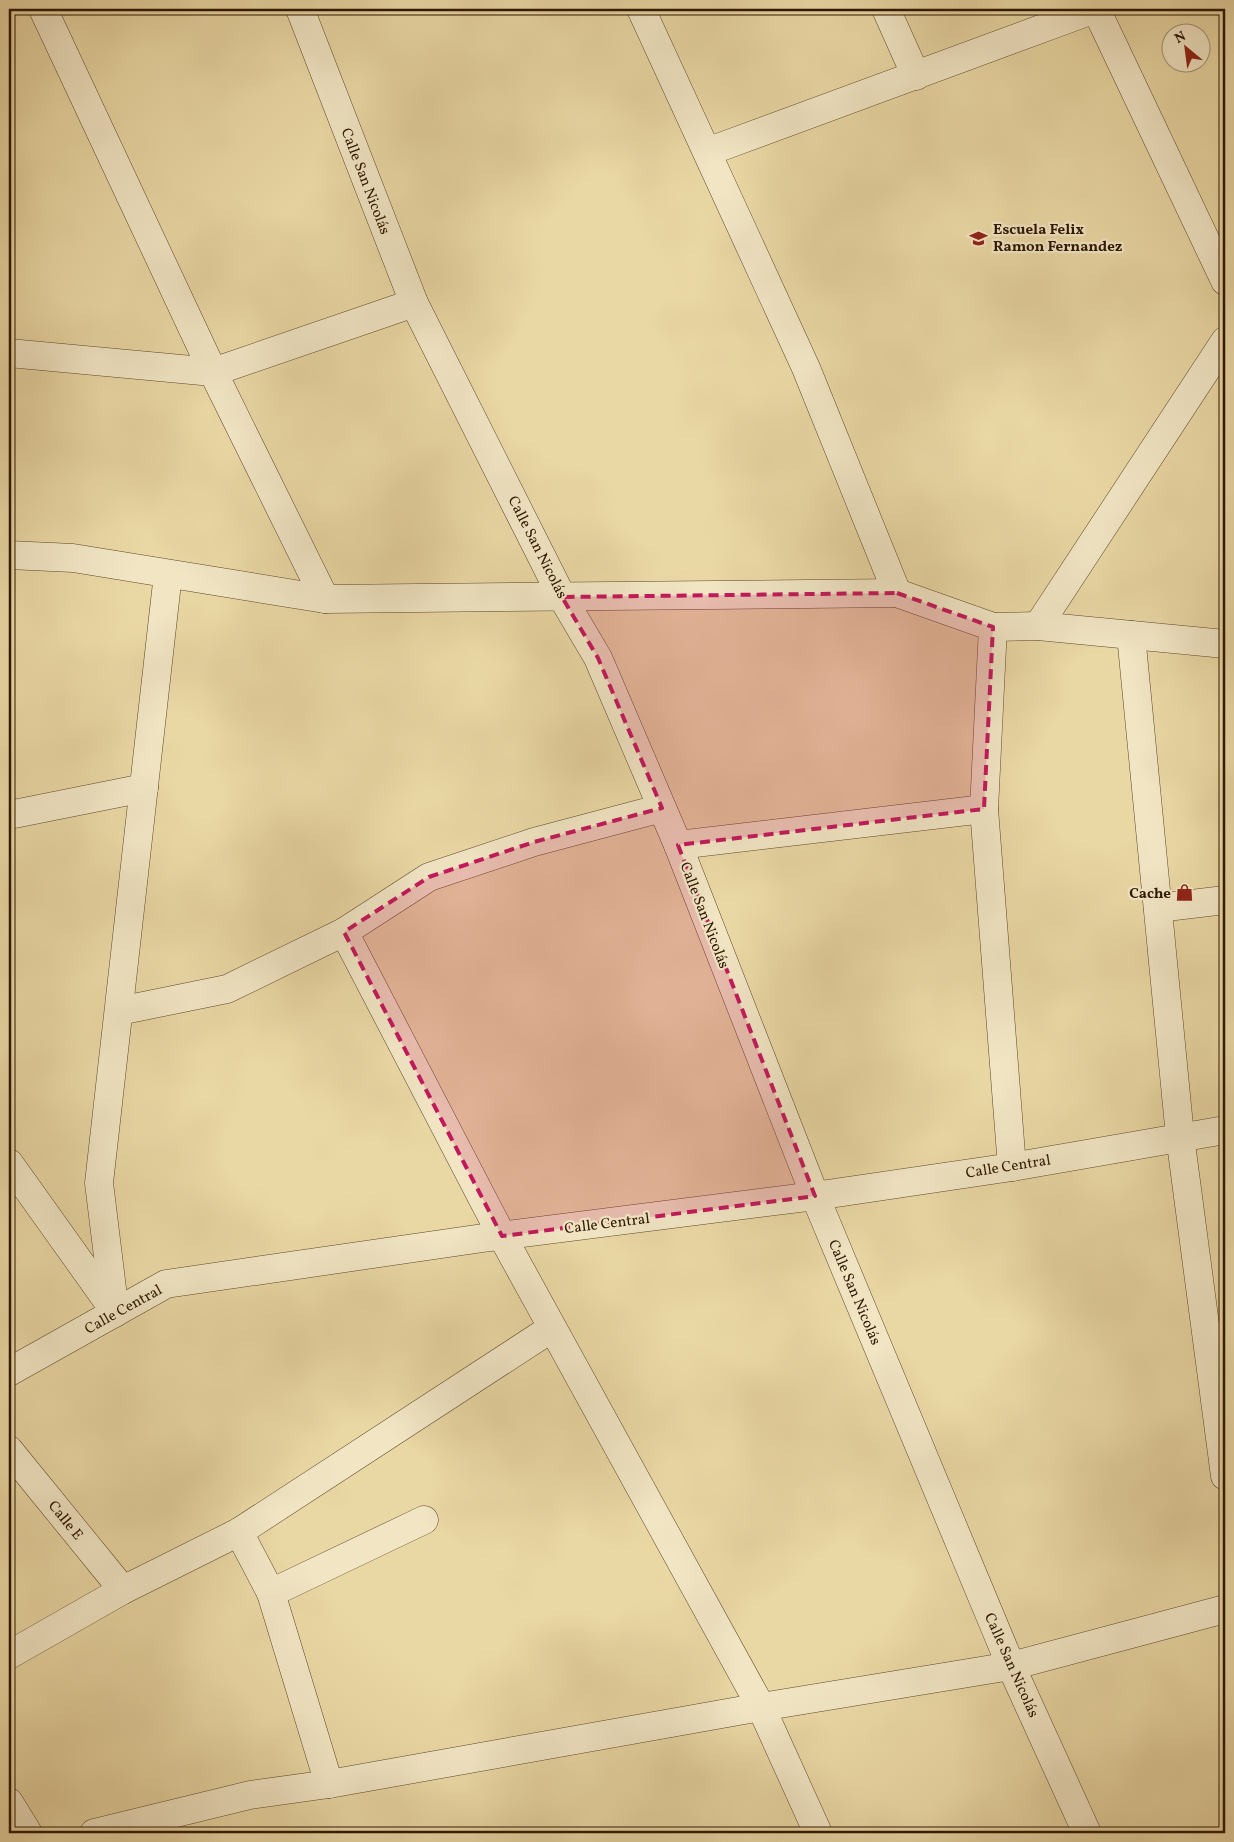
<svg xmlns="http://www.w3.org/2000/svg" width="1234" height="1842" viewBox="0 0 1234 1842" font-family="Vollkorn,serif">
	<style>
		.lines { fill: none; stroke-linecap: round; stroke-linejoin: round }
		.minor-casing { stroke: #5d4729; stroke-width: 29 }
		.minor { stroke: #f1e5c4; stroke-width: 28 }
		.marked { fill: #c2185b; fill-opacity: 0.2; stroke: #c2185b; stroke-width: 4; stroke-dasharray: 10 6; stroke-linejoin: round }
		.labels { text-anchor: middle; stroke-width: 4.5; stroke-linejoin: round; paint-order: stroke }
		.street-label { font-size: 15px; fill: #2e1700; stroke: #f1e5c4 }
		.poi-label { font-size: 15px; font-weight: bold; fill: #2e1700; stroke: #f1e5c4; text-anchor: start }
	</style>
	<rect width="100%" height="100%" fill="#e9d7a4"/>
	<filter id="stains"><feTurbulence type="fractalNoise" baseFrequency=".004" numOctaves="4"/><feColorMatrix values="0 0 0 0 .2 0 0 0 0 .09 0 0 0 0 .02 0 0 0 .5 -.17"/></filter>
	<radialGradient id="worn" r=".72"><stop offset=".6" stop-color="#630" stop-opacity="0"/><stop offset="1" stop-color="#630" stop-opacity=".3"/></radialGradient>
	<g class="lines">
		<defs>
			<g id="minor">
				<polyline points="43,9 213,372 325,599"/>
				<polyline points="300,9 414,303 562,597 598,658 678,845 815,1196 1011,1666 1087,1833"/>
				<polyline points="886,9 916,76"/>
				<polyline points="1096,9 1225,281"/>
				<polyline points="707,152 1095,9"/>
				<polyline points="9,353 213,372 414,303"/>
				<polyline points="9,555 73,558 325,599 897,593 806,368 641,9"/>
				<polyline points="897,593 993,627 984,809 1012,1167"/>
				<polyline points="1038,626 1225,341"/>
				<polyline points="993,627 1038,626 1225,644"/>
				<polyline points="1131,635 1180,1136 1225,1476"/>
				<polyline points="9,815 144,788"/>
				<polyline points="678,845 984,809"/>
				<polyline points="1158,908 1225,900"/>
				<polyline points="344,932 502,1236 761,1707 818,1833"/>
				<polyline points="119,1011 227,989 344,932 429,877 534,842 662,808"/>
				<polyline points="9,1163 114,1310"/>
				<polyline points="115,1313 99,1183 168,574"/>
				<polyline points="9,1372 166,1284 483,1238 815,1196 1012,1167 1225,1130"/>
				<polyline points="9,1450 123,1590"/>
				<polyline points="239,1532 271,1593 329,1784"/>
				<polyline points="271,1593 424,1520"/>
				<polyline points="9,1655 123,1590 239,1532 552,1328"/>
				<polyline points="9,1802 28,1833"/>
				<polyline points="94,1833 250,1795 329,1784 761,1707 1011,1666 1225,1609"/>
			</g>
		</defs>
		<use href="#minor" class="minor-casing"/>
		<use href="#minor" class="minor"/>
	</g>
	<path class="marked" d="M897,593L993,627L984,809L678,845L815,1196L502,1236L344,932L429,877L534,842L662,808L598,658L562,597Z"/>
	<defs>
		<symbol id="school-bare" viewBox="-9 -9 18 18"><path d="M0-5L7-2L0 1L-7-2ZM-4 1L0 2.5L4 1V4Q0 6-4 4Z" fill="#8f2418" stroke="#f1e5c4" stroke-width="2.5" paint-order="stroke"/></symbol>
		<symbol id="shop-bare" viewBox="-9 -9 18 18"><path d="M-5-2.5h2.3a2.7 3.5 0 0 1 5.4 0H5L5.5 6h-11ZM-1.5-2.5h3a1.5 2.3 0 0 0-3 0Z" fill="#8f2418" stroke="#f1e5c4" stroke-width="2.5" paint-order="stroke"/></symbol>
	</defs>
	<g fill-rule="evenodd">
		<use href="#school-bare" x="966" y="226" width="25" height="25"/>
		<use href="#shop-bare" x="1172" y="880" width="25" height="25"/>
	</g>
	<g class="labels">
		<g class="street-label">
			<text transform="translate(366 181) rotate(69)" y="5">Calle San Nicolás</text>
			<text transform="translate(538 547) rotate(63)" y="5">Calle San Nicolás</text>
			<text transform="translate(705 915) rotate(69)" y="5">Calle San Nicolás</text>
			<text transform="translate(1008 1166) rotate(-9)" y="5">Calle Central</text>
			<text transform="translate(607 1223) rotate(-7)" y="5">Calle Central</text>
			<text transform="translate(855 1292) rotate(67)" y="5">Calle San Nicolás</text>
			<text transform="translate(123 1309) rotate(-29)" y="5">Calle Central</text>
			<text transform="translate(66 1520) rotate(51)" y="5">Calle E</text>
			<text transform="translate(1012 1665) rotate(66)" y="5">Calle San Nicolás</text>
		</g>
		<g class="poi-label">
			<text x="993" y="234">Escuela Felix<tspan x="993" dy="17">Ramon Fernandez</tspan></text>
			<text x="1171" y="898" text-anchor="end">Cache</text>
		</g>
	</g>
	<rect width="1234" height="1842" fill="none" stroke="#e9d7a4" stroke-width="30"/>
	<rect x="10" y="10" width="1214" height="1822" fill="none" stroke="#2e1700" stroke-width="2.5"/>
	<rect x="15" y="15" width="1204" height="1812" fill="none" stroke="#2e1700"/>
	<g transform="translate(1186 48) rotate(331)"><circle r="24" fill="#f1e5c4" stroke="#a39376"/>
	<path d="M0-4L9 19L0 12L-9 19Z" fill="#8f2418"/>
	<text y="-8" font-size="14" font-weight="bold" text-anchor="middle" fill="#2e1700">N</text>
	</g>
	<rect width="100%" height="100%" filter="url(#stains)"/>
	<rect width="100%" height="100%" fill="url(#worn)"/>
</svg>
